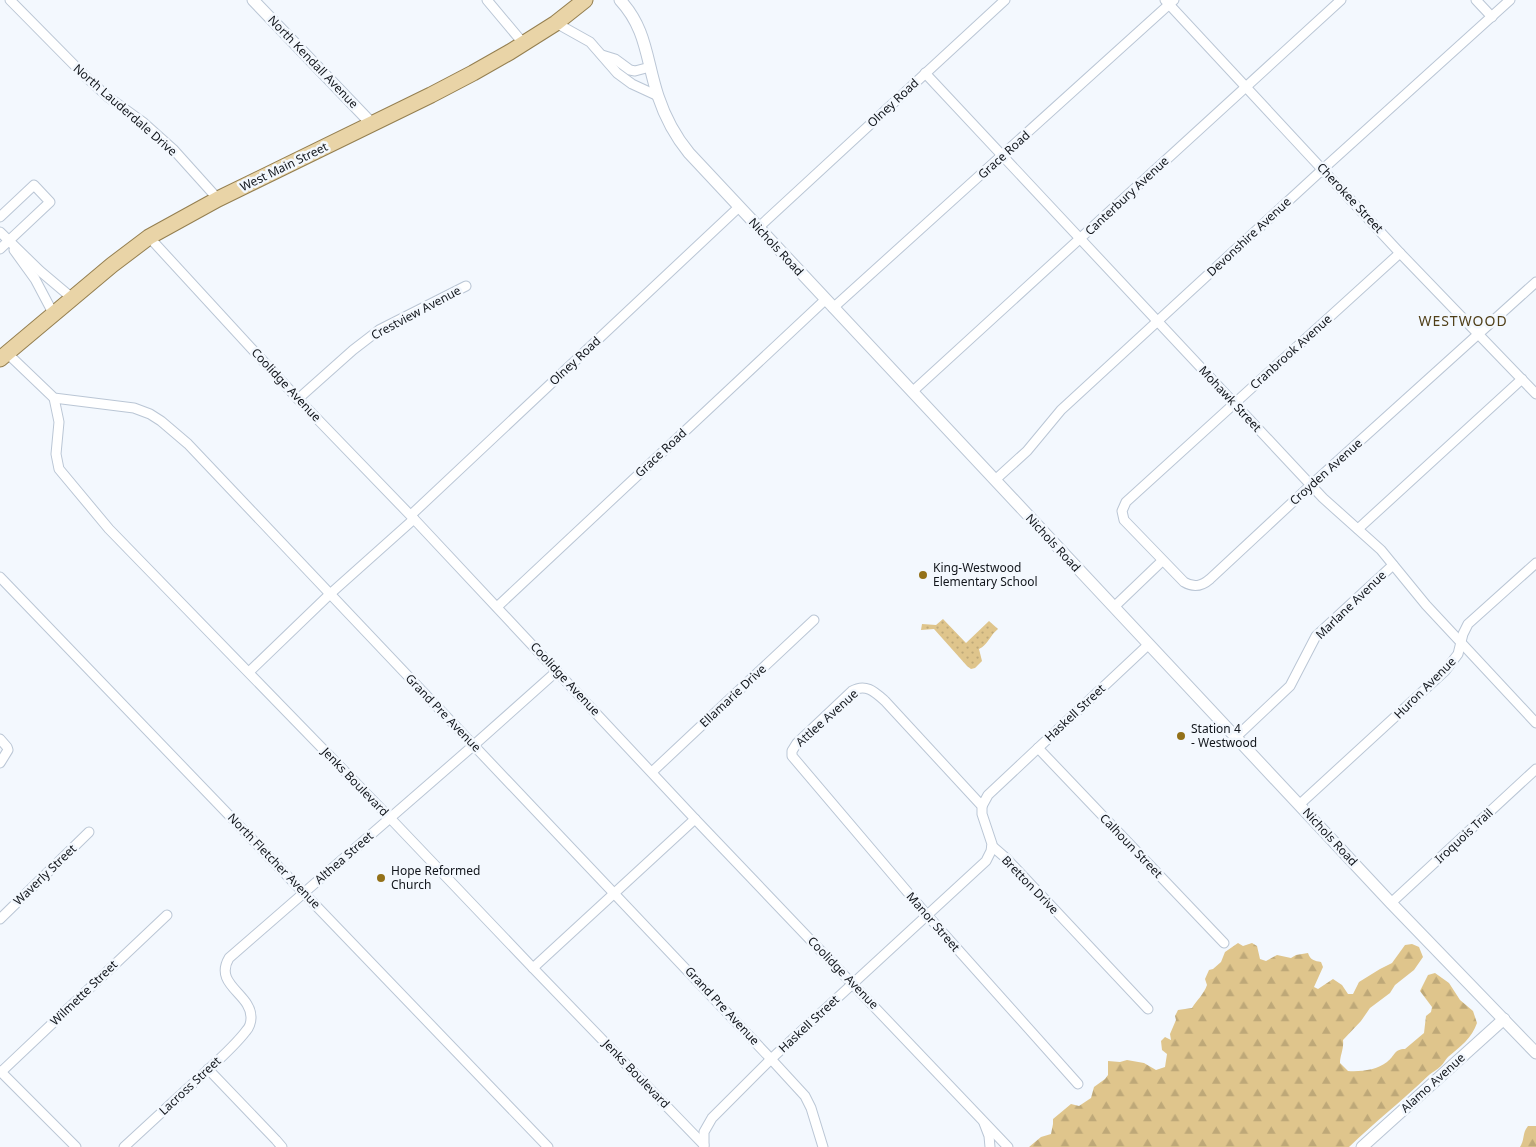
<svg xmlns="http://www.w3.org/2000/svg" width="1536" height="1147" viewBox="0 0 1536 1147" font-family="'Noto Sans',sans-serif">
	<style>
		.forest { fill: url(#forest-firs) }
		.park { fill: url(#park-dots) }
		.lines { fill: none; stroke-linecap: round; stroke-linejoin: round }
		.minor-casing { stroke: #bac6d5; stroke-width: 11 }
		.tertiary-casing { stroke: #bac6d5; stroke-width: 13 }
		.primary-casing { stroke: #947f50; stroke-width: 17 }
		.minor { stroke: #fff; stroke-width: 9 }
		.tertiary { stroke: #fff; stroke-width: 11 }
		.primary { stroke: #e9d4a7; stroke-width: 15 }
		.poi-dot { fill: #937119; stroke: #f3f8fe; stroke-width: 2 }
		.labels { text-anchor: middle; stroke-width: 5; stroke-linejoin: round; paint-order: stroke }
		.street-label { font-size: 12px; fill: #11151b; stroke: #f3f8fe }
		.poi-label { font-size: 12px; fill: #11151b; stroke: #f3f8fe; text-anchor: start }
		.neighbourhood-label { font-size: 14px; letter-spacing: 1px; fill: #503f18; stroke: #f3f8fe }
	</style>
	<defs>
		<pattern id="forest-firs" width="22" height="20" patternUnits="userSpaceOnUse" patternTransform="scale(1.25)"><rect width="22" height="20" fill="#dfc58c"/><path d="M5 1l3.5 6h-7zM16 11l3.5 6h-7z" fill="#bea878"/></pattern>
		<pattern id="park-dots" width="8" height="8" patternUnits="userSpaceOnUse" patternTransform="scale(1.25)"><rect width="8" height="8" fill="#dfc58c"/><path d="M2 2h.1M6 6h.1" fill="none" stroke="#bea878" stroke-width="1.8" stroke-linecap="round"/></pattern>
	</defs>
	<rect width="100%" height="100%" fill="#f3f8fe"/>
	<g class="forest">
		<path d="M1238,943L1243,946L1252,943L1257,946L1260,959L1266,961L1277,955L1291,958L1296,955L1308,953C1310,960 1315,961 1321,962L1323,967L1314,987L1318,989L1333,979L1342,985L1348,994H1353L1359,982L1380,969L1392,963L1405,945L1412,944L1419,947L1423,957L1414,970L1395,985L1390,993L1370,1008L1361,1021L1343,1040C1344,1049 1340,1055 1340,1063L1348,1071C1360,1072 1377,1070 1387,1062C1395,1056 1394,1049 1405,1049L1424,1033L1426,1016L1431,1012L1432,1007L1420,991L1428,975L1435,973L1449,983L1460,1000L1473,1011L1477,1023C1472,1038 1460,1047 1448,1057C1445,1060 1444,1063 1441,1066C1437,1070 1432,1072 1429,1075C1403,1100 1375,1122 1349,1147H1029L1041,1137L1051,1134L1053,1124V1119L1071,1104L1079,1106L1091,1098L1094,1087L1105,1079L1108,1075V1061L1120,1062L1127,1060L1144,1063L1156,1070L1165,1067L1167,1054L1162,1050L1161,1041L1165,1037L1171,1040L1170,1034L1176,1020L1175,1016L1178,1010L1192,1008C1197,1000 1204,994 1207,985L1205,979L1209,970L1213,969L1221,962L1225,952Z"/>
		<path d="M1528,1126H1536V1147H1520C1525,1140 1522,1133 1528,1126Z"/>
	</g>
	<path class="park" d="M943,619L966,643L989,621L998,629C990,635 988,645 979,649L982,661L975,668L971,669L967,666L934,629L921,630L922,624L936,625Z"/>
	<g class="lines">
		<defs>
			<g id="minor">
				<polyline points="10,0 86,77 108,97 144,123 173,149 218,199"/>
				<polyline points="487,0 523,43"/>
				<polyline points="1165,0 1400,253 1536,394"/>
				<polyline points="1476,0 1492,17"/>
				<polyline points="556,23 590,42 617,73 632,84 658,96"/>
				<polyline points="602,55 615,59 630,70 635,71 650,67"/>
				<polyline points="925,73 1323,498 1381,550 1426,605 1536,723"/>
				<polyline points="0,217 34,185 50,202 0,249"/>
				<polyline points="759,227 1005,0"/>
				<polyline points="0,232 40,271 72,298"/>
				<polyline points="149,237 298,399 414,519 695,819 1008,1147"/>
				<polyline points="14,250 35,279 53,313"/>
				<path d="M1400,253L1126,502L1122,511L1124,520L1184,582C1194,588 1202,586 1210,579L1311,485L1536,282"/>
				<polyline points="833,308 1174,0"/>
				<polyline points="7,353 54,398 134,408 150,414 161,421 188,444 771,1059 805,1096 811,1108 823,1147"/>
				<polyline points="912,392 1341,0"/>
				<polyline points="54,398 59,422 56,454 59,469 109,529 390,818 533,968 704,1145"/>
				<polyline points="298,399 353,350 379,330 466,286"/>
				<polyline points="995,480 1027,451 1061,410 1323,169 1510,0"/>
				<polyline points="411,515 739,207"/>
				<polyline points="1358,529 1522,379"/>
				<polyline points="0,577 548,1147"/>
				<polyline points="497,607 825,300"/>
				<polyline points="1114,607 1162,561"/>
				<polyline points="249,672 330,594 414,519"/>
				<polyline points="1236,737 1290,686 1316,636 1393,565"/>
				<polyline points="0,739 7,747 8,750 0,763"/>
				<polyline points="1038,748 1224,943"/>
				<polyline points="652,772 814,620"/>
				<polyline points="1300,804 1445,671 1458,654 1463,634 1468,624 1536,563"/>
				<polyline points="982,806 988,795 1149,644"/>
				<polyline points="992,846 1007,859 1148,1009"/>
				<polyline points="1391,903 1536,769"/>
				<polyline points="0,919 89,832"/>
				<polyline points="533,968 695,819"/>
				<polyline points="208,1069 276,1140 282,1147"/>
				<polyline points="0,1071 76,1147"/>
				<polyline points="1,1072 167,915"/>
				<polyline points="984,1123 989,1136 990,1147"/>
				<path d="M124,1147C149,1124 175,1100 200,1077C215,1063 233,1048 246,1031C249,1028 251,1022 251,1018C252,994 213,985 229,958L474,745L557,671"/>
				<path d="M704,1147V1132L712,1118L771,1059L986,861L991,851L992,844L982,814V806L885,701C875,692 866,683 852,691L797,743L792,751V756L927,915L1078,1084"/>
			</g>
			<g id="tertiary">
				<polyline points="253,0 372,124"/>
				<path d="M620,0C647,29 646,60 658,96C665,117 675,136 689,153L1391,903L1536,1053"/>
				<polyline points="1362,1147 1504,1019"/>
			</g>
			<polyline id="primary" points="0,359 112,265 149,237 218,199 431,95 473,73 510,52 556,23 585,0"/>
		</defs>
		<use href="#minor" class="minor-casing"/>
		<use href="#tertiary" class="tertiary-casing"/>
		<use href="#primary" class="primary-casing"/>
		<use href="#minor" class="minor"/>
		<use href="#tertiary" class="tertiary"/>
		<use href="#primary" class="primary"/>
	</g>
	<g class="poi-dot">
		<circle cx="923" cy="575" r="5"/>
		<circle cx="1181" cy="736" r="5"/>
		<circle cx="381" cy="878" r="5"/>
	</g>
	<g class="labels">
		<g class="street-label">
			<text transform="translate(313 62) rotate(46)" y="4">North Kendall Avenue</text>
			<text transform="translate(893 103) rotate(-43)" y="4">Olney Road</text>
			<text transform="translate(125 110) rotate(41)" y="4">North Lauderdale Drive</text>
			<text transform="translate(1004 155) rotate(-42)" y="4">Grace Road</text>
			<text transform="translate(284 167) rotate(-26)" y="4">West Main Street</text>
			<text transform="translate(1127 196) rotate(-43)" y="4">Canterbury Avenue</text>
			<text transform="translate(1350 198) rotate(47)" y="4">Cherokee Street</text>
			<text transform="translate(1249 237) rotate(-43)" y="4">Devonshire Avenue</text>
			<text transform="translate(776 247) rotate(47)" y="4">Nichols Road</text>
			<text transform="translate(416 313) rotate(-28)" y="4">Crestview Avenue</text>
			<text transform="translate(1291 352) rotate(-42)" y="4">Cranbrook Avenue</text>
			<text transform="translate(575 361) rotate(-43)" y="4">Olney Road</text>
			<text transform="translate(286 385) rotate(47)" y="4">Coolidge Avenue</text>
			<text transform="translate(1230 399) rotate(47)" y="4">Mohawk Street</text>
			<text transform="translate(661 453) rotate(-43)" y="4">Grace Road</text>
			<text transform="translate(1326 472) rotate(-42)" y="4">Croyden Avenue</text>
			<text transform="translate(1053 543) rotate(47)" y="4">Nichols Road</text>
			<text transform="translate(1351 605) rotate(-44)" y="4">Marlane Avenue</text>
			<text transform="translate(565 679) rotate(47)" y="4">Coolidge Avenue</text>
			<text transform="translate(1425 688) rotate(-45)" y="4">Huron Avenue</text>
			<text transform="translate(733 696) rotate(-43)" y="4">Ellamarie Drive</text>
			<text transform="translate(443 713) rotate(46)" y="4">Grand Pre Avenue</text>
			<text transform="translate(1075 713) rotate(-43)" y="4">Haskell Street</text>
			<text transform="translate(827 718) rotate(-42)" y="4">Attlee Avenue</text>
			<text transform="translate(355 782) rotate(46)" y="4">Jenks Boulevard</text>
			<text transform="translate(1464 836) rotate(-43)" y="4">Iroquois Trail</text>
			<text transform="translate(1330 837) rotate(47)" y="4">Nichols Road</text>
			<text transform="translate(1131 846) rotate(46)" y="4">Calhoun Street</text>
			<text transform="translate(344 858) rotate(-41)" y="4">Althea Street</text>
			<text transform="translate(274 861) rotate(46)" y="4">North Fletcher Avenue</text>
			<text transform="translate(45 875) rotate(-44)" y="4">Waverly Street</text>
			<text transform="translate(1030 885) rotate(46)" y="4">Bretton Drive</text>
			<text transform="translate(933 922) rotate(49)" y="4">Manor Street</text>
			<text transform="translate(843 973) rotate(46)" y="4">Coolidge Avenue</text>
			<text transform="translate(84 993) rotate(-44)" y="4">Wilmette Street</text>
			<text transform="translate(722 1006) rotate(47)" y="4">Grand Pre Avenue</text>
			<text transform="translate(809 1024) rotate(-43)" y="4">Haskell Street</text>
			<text transform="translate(636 1074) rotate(46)" y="4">Jenks Boulevard</text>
			<text transform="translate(1433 1083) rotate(-42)" y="4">Alamo Avenue</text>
			<text transform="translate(190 1086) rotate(-43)" y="4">Lacross Street</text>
		</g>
		<g class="poi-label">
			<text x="933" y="572">King-Westwood<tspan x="933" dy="14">Elementary School</tspan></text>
			<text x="1191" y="733">Station 4<tspan x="1191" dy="14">- Westwood</tspan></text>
			<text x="391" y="875">Hope Reformed<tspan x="391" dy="14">Church</tspan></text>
		</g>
		<g class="neighbourhood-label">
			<text x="1463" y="326">WESTWOOD</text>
		</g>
	</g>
</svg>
